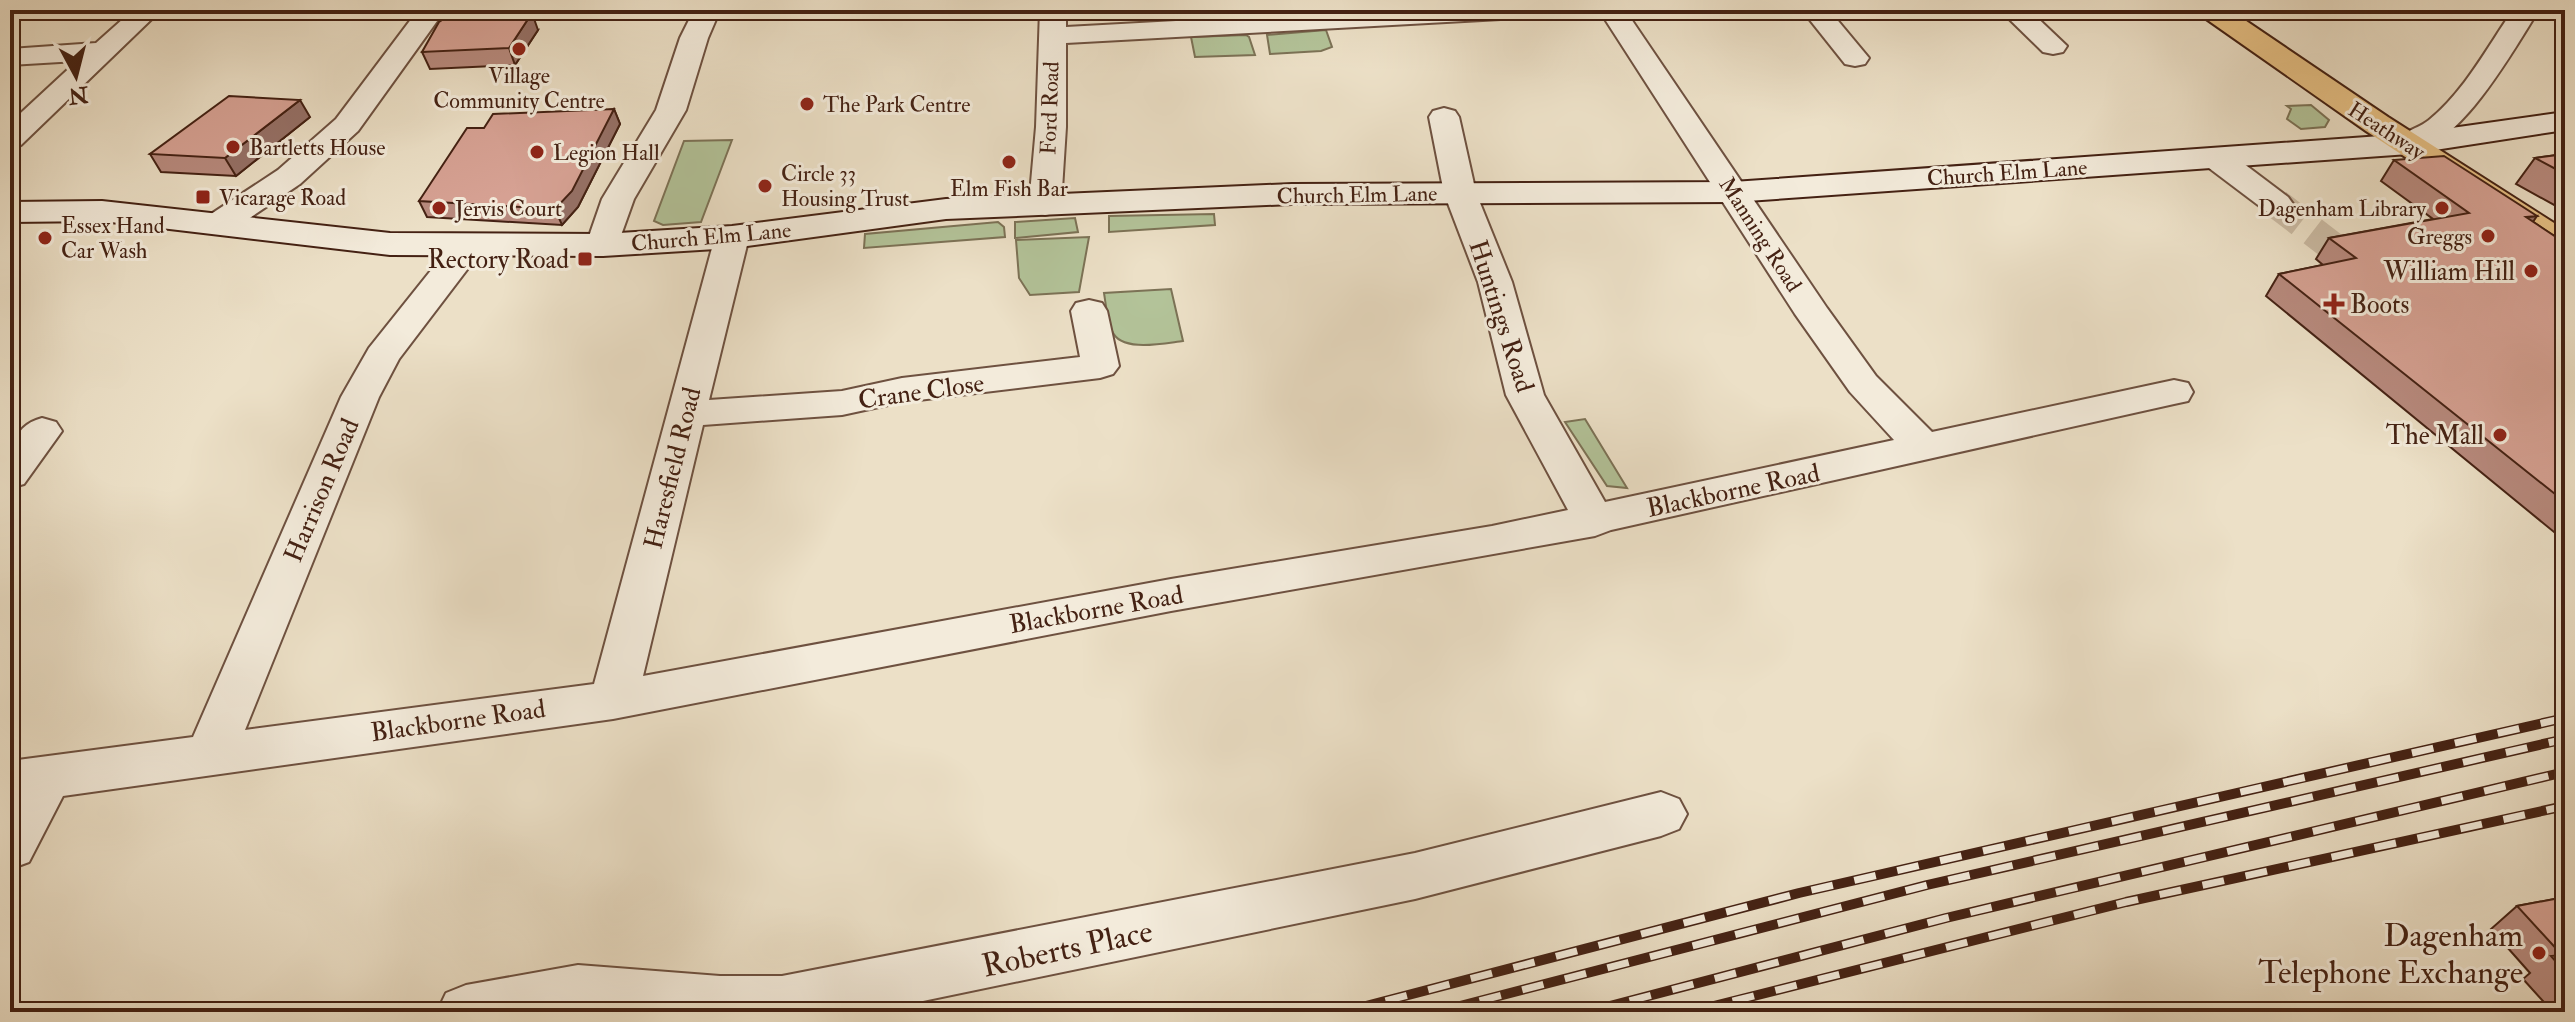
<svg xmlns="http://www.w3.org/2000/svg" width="2575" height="1022" viewBox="0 0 2575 1022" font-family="'IM FELL Double Pica',serif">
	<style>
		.green { fill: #b3c399; stroke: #7c7256; stroke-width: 2 }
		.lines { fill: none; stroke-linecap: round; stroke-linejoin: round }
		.street-tunnel-far1 { stroke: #cabaa3; stroke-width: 30; stroke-dasharray: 30 15; stroke-linecap: butt }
		.street-tunnel { stroke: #cabaa3; stroke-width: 39; stroke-dasharray: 39 19; stroke-linecap: butt }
		.street-casing { stroke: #6e5140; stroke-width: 4 }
		.secondary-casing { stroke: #442113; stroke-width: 4 }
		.primary-casing { stroke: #442113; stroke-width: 4 }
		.street { fill: #f3ebdb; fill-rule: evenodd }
		.secondary { fill: #f3ebdb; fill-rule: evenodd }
		.primary { fill: #e6c084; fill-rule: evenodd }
		.rail-casing { stroke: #442113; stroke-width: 10 }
		.rail { stroke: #f3ebdb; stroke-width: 7; stroke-dasharray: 22; stroke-linecap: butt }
		.wall { fill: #b88a7e; stroke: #442113; stroke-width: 2 }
		.shaded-wall { fill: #967167; stroke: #442113; stroke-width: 2 }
		.building { fill: #d6a193; stroke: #442113; stroke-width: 2 }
		.poi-dot { fill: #8f2418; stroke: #f3ebdb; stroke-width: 3 }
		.labels { text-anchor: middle; stroke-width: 6; stroke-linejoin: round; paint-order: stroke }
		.far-poi-label { font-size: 22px; fill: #442113; stroke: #f3ebdb; text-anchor: start }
		.far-street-label { font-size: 22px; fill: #442113; stroke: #f3ebdb }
		.poi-label { font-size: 26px; fill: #442113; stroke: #f3ebdb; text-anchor: end }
		.street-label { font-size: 26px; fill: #442113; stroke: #f3ebdb }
		.near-poi-label { font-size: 32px; fill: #442113; stroke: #f3ebdb; text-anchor: end }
		.near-street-label { font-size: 32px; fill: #442113; stroke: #f3ebdb }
	</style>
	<rect width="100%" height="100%" fill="#ece0c7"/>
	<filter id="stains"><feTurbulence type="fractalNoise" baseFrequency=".0025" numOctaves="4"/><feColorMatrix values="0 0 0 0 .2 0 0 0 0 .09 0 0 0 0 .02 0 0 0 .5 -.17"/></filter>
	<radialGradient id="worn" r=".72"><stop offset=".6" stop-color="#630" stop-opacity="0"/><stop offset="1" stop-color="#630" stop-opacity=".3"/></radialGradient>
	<g class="green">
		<polygon points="1326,30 1332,47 1321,51 1270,54 1267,35"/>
		<polygon points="1246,35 1249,37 1255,55 1195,57 1191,37"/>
		<polygon points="2311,105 2329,120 2325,127 2301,129 2287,119 2291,109 2287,106"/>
		<polygon points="732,140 701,222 663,225 654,221 684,141"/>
		<polygon points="1214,214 1215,225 1109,232 1109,216"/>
		<polygon points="1075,218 1078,232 1015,238 1015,222"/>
		<polygon points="998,222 1004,227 1005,237 864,248 865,234"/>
		<polygon points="1089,237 1079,292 1030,295 1019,278 1016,240"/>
		<path d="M1171,289L1183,341C1165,343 1121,353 1112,331C1107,320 1106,305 1104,293Z"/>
		<polygon points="1585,419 1627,488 1607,486 1565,422"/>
	</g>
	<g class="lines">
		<polyline class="street-tunnel-far1" points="2277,204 2346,257"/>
		<polyline class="street-tunnel" points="2343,255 2371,276"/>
		<defs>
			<g id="street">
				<polygon points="133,10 161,10 21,145 10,148 10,123 77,61 10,65 10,49 96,43"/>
				<polygon points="418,10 445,10 358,131 300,184 232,230 220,233 208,230 203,223 208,216 278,170 336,119"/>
				<polygon points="694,10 720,10 708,38 686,110 634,199 615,252 603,255 591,252 586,245 602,199 656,110 680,38"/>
				<polygon points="1040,10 1066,10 1066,27 1375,10 1532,10 1528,16 1519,18 1066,43 1066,127 1061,205 1057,212 1045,215 1033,212 1029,205 1036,127"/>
				<polygon points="1599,10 1625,10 1827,308 1876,376 1932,432 2174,380 2188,383 2193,392 2188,401 2174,404 1611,530 1595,536 1171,611 613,719 63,796 29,862 10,869 10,761 193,737 341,397 369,348 456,239 468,236 480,239 485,246 399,359 379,397 245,730 594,684 715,237 720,230 732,227 744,230 749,237 709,400 842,391 902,378 1080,357 1071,311 1076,303 1089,300 1102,303 1107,311 1119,366 1113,374 1100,378 902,402 842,415 703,425 643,676 1171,579 1492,526 1568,510 1506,395 1478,282 1444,193 1429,117 1433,111 1444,108 1455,111 1459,117 1476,193 1512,282 1544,395 1605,502 1894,440 1850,392 1795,314"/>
				<polygon points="1802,10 1829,10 1869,58 1865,64 1855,66 1845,64"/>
				<polygon points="2000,10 2029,10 2067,46 2063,52 2053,54 2043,52"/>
				<path d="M2513,10H2539C2514,48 2452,164 2398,151L2394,144C2402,131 2418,129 2429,120C2464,92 2488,46 2513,10Z"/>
				<polygon points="2216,149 2227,151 2288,197 2293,204 2288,211 2277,214 2266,211 2205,165 2200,158 2205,151"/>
				<path d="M42,418L56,422L62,431L24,484L10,488C10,458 8,427 42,418Z"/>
				<polygon points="1661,792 1679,799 1687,814 1679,829 1661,836 1415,899 870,1012 437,1012 446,993 466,985 578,965 720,976 782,976 1415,853"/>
			</g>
			<polygon id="secondary" points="2565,112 2565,130 2409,154 1733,202 1292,204 946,219 732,248 603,256 390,255 102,221 10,222 10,202 102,201 390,233 603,234 732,226 946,199 1292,184 1733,182 2409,134"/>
			<polygon id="primary" points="2198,10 2230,10 2388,117 2565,230 2565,257 2552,254 2366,131 2202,16"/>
		</defs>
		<use href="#street" class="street-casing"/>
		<use href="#secondary" class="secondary-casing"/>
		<use href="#primary" class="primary-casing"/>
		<use href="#street" class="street"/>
		<use href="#secondary" class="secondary"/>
		<use href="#primary" class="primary"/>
		<defs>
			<g id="rail">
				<polyline points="1343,1012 1799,893 2565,718"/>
				<polyline points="1437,1012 1927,885 2565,739"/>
				<polyline points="1587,1012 1946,918 2565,772"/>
				<polyline points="1690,1012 2126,902 2565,806"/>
			</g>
		</defs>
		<use href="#rail" class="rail-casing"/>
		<use href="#rail" class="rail"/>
	</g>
	<g class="wall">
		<polygon points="538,30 515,65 430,69 422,52"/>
		<polygon points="614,109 620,124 578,207 562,225 427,217 419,201 484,128"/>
		<polygon points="310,117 236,176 161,172 150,154"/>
		<polygon points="2565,154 2565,211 2516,184 2535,158"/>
		<polygon points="2394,160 2533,222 2565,243 2565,541 2266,296 2279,274 2323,265 2316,259 2329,238 2433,219 2381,181"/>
		<polygon points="2565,897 2565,1007 2551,1010 2523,979 2530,973 2491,929 2517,906"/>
	</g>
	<g class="shaded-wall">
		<polygon points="532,13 538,30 515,65 509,48"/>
		<polygon points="300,100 310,117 236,176 225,158"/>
		<polygon points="614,109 620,124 578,207 562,225 555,209"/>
		<polygon points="2537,216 2522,238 2526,217"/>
	</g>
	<g class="building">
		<polygon points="532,13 509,48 422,52 439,22 447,17"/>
		<polygon points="229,96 300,100 225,158 150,154"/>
		<polygon points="614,109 572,191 555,209 419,201 467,128 484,128 493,114"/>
		<polygon points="2565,154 2565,174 2535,158"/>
		<polygon points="2444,156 2537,216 2526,217 2565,243 2565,502 2279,274 2356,258 2329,238 2469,213 2394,160"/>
		<polygon points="2565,897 2565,972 2551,956 2562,955 2517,906"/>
	</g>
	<g class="poi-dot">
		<circle cx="519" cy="49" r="8"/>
		<circle cx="807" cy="104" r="8"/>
		<circle cx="233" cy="147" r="8"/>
		<circle cx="537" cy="152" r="8"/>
		<circle cx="1009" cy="162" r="8"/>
		<circle cx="765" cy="186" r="8"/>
		<rect x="195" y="189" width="16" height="16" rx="4"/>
		<circle cx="439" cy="208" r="8"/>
		<circle cx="2442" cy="208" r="8"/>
		<circle cx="2488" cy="236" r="8"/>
		<circle cx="45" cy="238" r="8"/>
		<rect x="577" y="251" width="16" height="16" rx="4"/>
		<circle cx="2531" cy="271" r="8"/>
		<path d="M2330 292h8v8h8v8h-8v8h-8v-8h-8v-8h8z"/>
		<circle cx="2500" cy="435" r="8"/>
		<circle cx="2539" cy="953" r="8"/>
	</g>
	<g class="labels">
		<g class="far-poi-label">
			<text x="519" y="83" text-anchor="middle">Village<tspan x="519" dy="25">Community Centre</tspan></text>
			<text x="823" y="112">The Park Centre</text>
			<text x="249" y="155">Bartletts House</text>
			<text x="553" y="160">Legion Hall</text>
			<text x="781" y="181">Circle 33<tspan x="781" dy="25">Housing Trust</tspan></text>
			<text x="1009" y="196" text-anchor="middle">Elm Fish Bar</text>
			<text x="219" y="205">Vicarage Road</text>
			<text x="455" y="216">Jervis Court</text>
			<text x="2426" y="216" text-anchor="end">Dagenham Library</text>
			<text x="61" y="233">Essex Hand<tspan x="61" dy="25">Car Wash</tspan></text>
			<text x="2472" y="244" text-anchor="end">Greggs</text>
		</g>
		<g class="far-street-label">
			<text transform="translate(1049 108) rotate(-88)" y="8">Ford Road</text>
			<text transform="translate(2387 130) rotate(33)" y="8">Heathway</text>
			<text transform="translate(2007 172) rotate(-4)" y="8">Church Elm Lane</text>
			<text transform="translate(1357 194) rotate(-1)" y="8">Church Elm Lane</text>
			<text transform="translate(1761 234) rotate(57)" y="8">Manning Road</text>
			<text transform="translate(711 236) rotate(-5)" y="8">Church Elm Lane</text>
		</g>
		<g class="poi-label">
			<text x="569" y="268">Rectory Road</text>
			<text x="2515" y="280">William Hill</text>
			<text x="2350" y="313" text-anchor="start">Boots</text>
			<text x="2484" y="444">The Mall</text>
		</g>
		<g class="street-label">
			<text transform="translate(1502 316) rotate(72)" y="9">Huntings Road</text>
			<text transform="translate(921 391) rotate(-8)" y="9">Crane Close</text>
			<text transform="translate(672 468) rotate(-76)" y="9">Haresfield Road</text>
			<text transform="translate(321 490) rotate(-67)" y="9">Harrison Road</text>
			<text transform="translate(1733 490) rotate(-12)" y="9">Blackborne Road</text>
			<text transform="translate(1096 609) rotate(-10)" y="9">Blackborne Road</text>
			<text transform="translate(458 720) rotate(-8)" y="9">Blackborne Road</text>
		</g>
		<g class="near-poi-label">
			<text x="2523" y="946">Dagenham<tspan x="2523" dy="37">Telephone Exchange</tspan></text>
		</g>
		<g class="near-street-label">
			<text transform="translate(1067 948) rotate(-12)" y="11">Roberts Place</text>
		</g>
	</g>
	<rect width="2575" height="1022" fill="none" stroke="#ece0c7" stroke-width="40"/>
	<rect x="12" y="12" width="2551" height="998" fill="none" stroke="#442113" stroke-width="4"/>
	<rect x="20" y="20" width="2535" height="982" fill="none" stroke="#442113" stroke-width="2"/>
	<g transform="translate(76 76) rotate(173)" stroke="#f3ebdb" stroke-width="6" paint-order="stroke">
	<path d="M0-6L14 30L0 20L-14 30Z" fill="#442113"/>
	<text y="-12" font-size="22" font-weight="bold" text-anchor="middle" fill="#442113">N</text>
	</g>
	<rect width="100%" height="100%" filter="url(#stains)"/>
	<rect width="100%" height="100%" fill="url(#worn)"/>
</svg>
